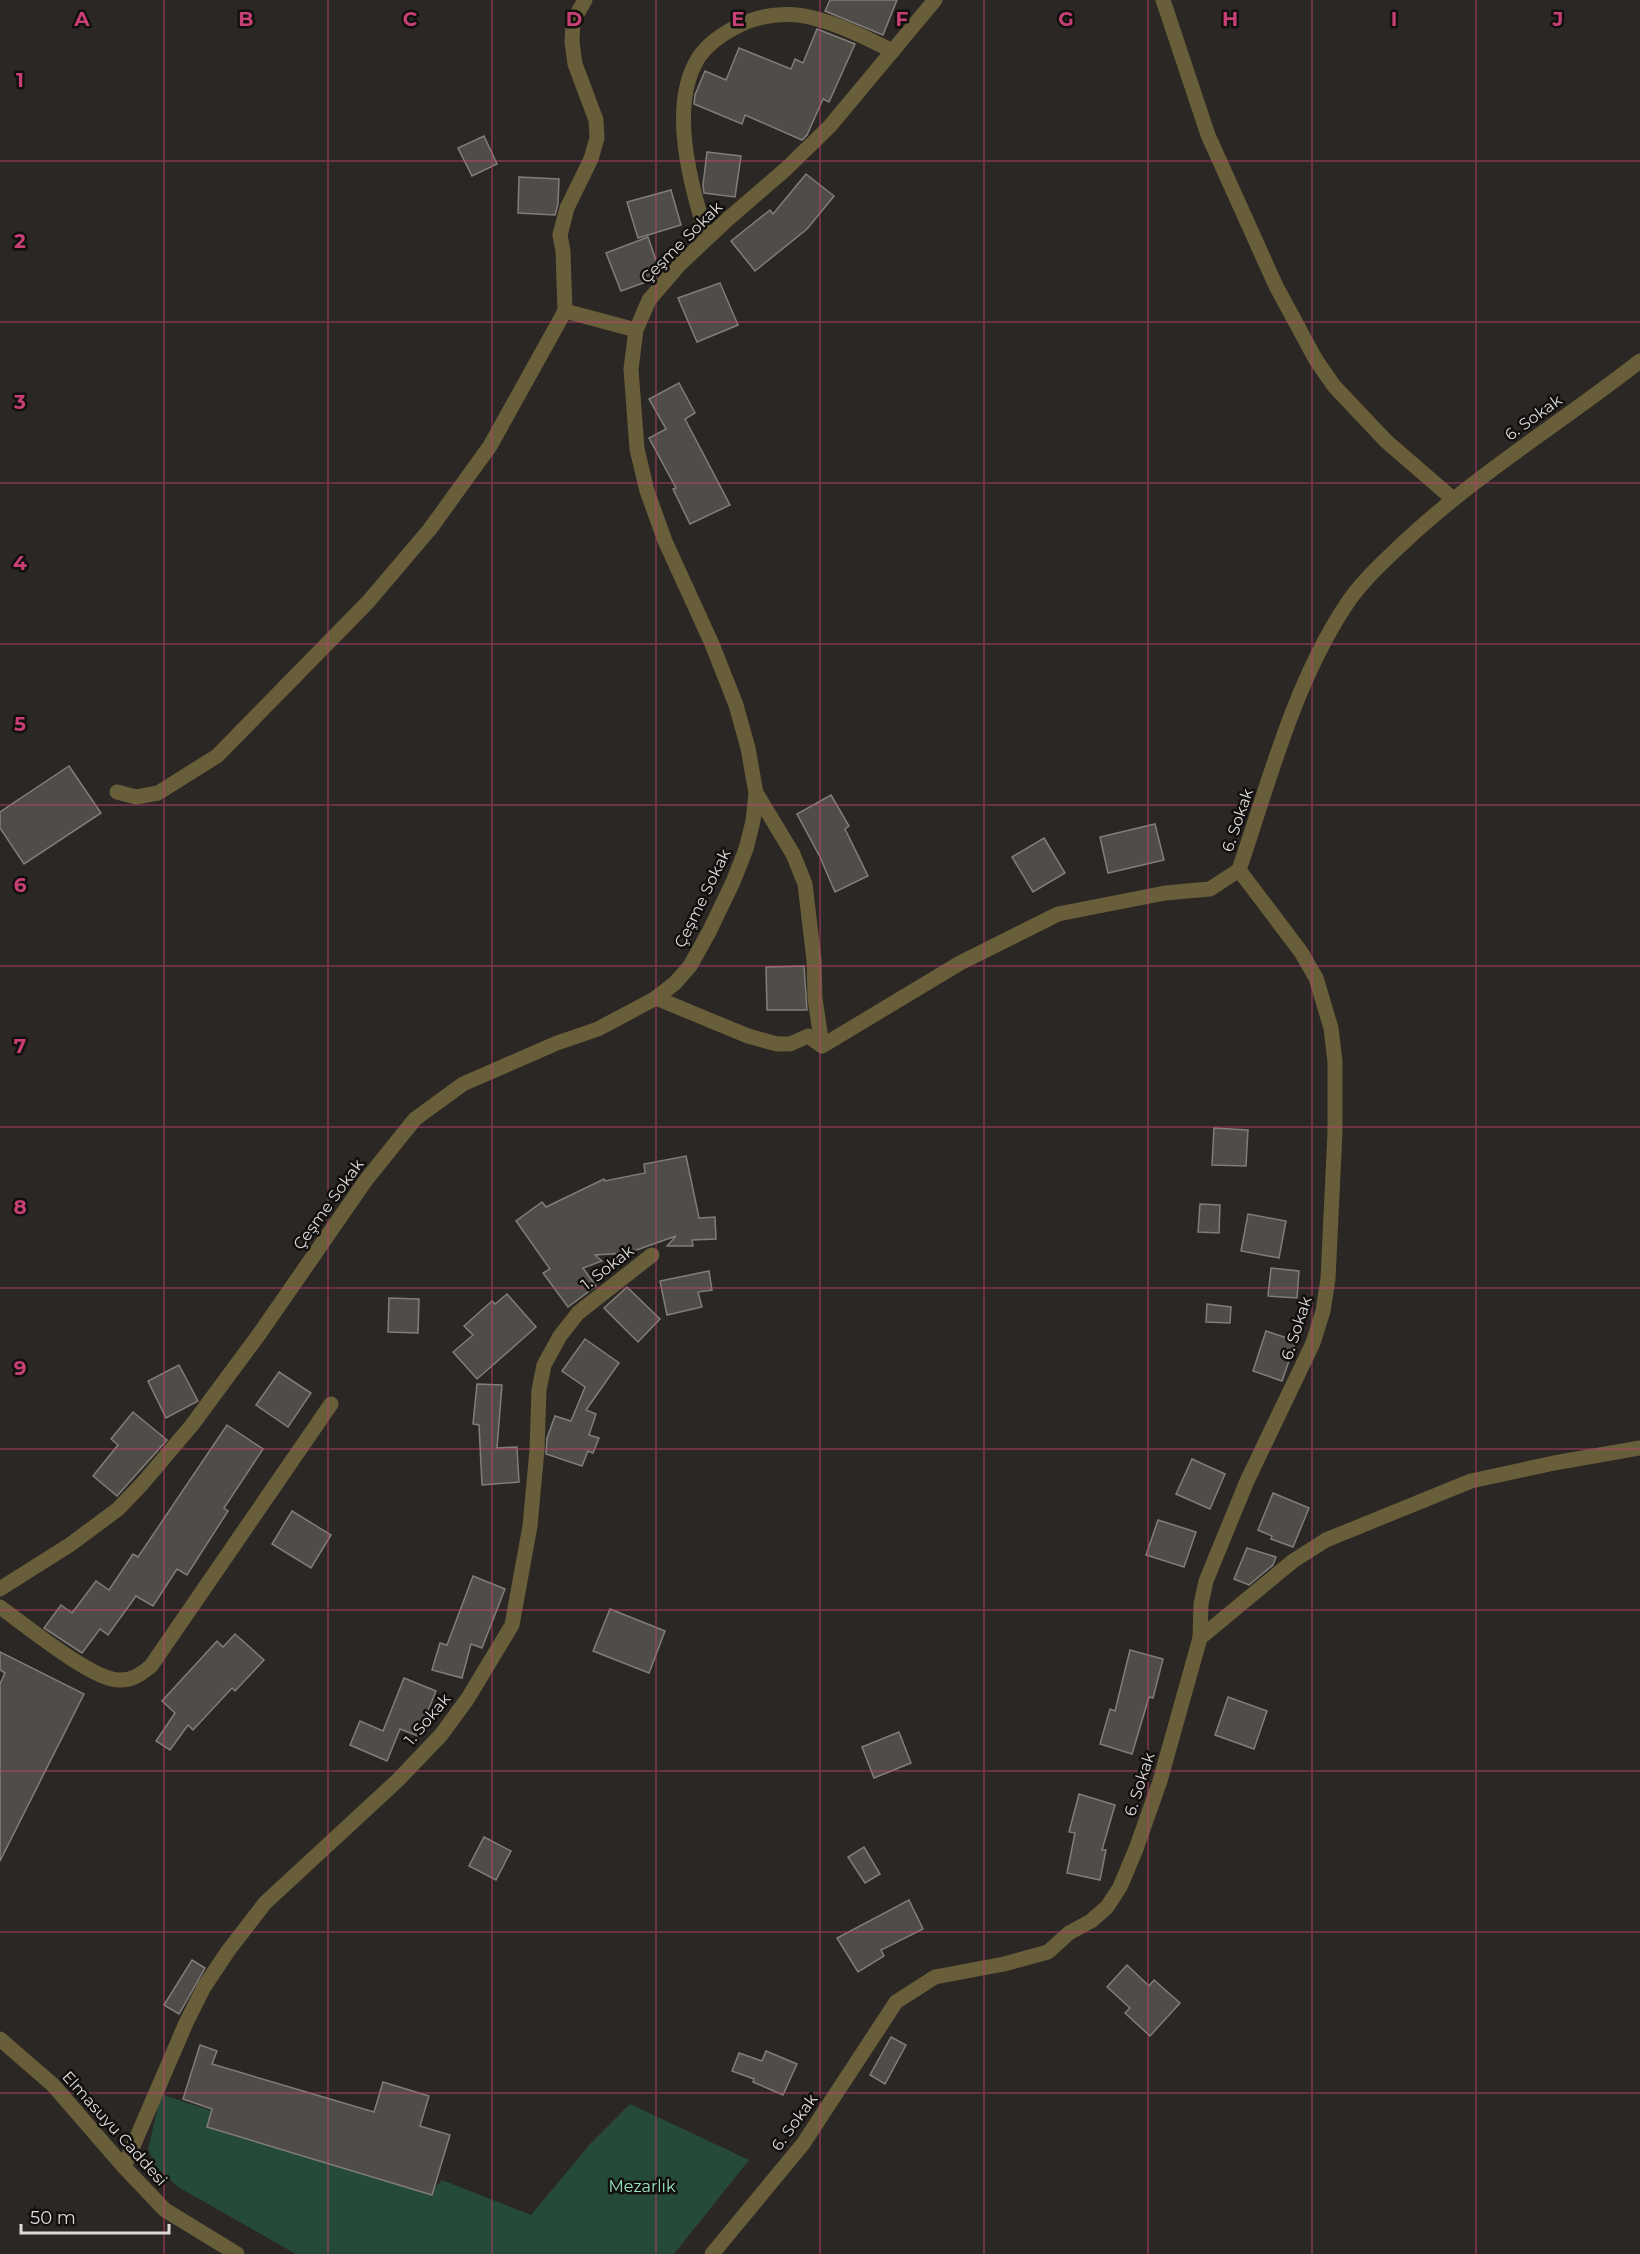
<svg xmlns="http://www.w3.org/2000/svg" width="1640" height="2254" viewBox="0 0 1640 2254" font-family="Montserrat,sans-serif">
	<style>
		.green { fill: #264a39 }
		.building { fill: #504d49; stroke: #817d79; stroke-width: 1.5 }
		.lines { fill: none; stroke-linecap: round; stroke-linejoin: round }
		.minor { stroke: #685e39; stroke-width: 15 }
		.grid { fill: none; stroke: #c73f74; stroke-width: 1.5; stroke-opacity: 0.55 }
		.labels { text-anchor: middle; stroke-width: 5; stroke-linejoin: round; paint-order: stroke }
		.street-label { font-size: 16px; fill: #dddbd9; stroke: #12100f }
		.park-label { font-size: 16px; fill: #99e4c0; stroke: #12100f }
		.grid-label { font-size: 20px; text-anchor: middle; font-weight: bold; fill: #c73f74; stroke: #12100f; stroke-width: 5; stroke-linejoin: round; paint-order: stroke }
	</style>
	<rect width="100%" height="100%" fill="#2b2724"/>
	<polygon class="green" points="161,2094 436,2186 442,2180 531,2215 591,2143 630,2104 749,2160 674,2254 296,2254 178,2187 155,2166 148,2149"/>
	<g class="building">
		<polygon points="830,0 897,0 883,35 825,11"/>
		<polygon points="817,29 855,44 829,102 823,99 807,135 802,140 745,115 742,124 694,104 695,95 705,71 726,80 739,48 791,69 795,59 803,63"/>
		<polygon points="484,136 497,164 472,176 458,148"/>
		<polygon points="707,152 741,156 735,197 704,193 703,185"/>
		<polygon points="806,174 834,196 807,229 755,271 731,241 770,210 773,214"/>
		<polygon points="519,177 559,179 558,204 555,215 518,213"/>
		<polygon points="671,190 681,225 638,238 627,202"/>
		<polygon points="648,237 660,272 654,279 621,291 606,253"/>
		<polygon points="720,283 738,325 697,342 678,298"/>
		<polygon points="679,383 695,413 685,419 730,505 690,524 673,489 676,488 649,438 666,429 649,399"/>
		<polygon points="69,766 101,813 24,864 0,828 0,812"/>
		<polygon points="831,795 849,826 845,829 868,876 835,892 820,857 797,814"/>
		<polygon points="1155,824 1164,860 1108,873 1100,837"/>
		<polygon points="1044,838 1065,873 1033,892 1012,857"/>
		<polygon points="804,966 807,1010 767,1010 766,967"/>
		<polygon points="1214,1128 1248,1130 1246,1166 1212,1165"/>
		<polygon points="686,1156 699,1218 715,1217 716,1239 692,1240 693,1246 667,1246 676,1236 628,1253 595,1255 602,1261 583,1268 596,1286 568,1307 543,1273 550,1269 516,1221 542,1202 546,1207 604,1179 605,1181 645,1173 644,1164"/>
		<polygon points="1200,1204 1220,1205 1219,1233 1198,1232"/>
		<polygon points="1248,1214 1286,1221 1279,1258 1241,1251"/>
		<polygon points="1271,1268 1299,1271 1297,1298 1268,1296"/>
		<polygon points="709,1271 712,1290 698,1292 702,1307 667,1315 660,1281"/>
		<polygon points="627,1287 660,1319 638,1342 604,1308"/>
		<polygon points="507,1294 536,1327 477,1379 453,1352 473,1335 464,1326 492,1301 495,1304"/>
		<polygon points="389,1298 419,1299 418,1333 388,1332"/>
		<polygon points="1207,1304 1231,1307 1230,1323 1206,1322"/>
		<polygon points="1266,1331 1296,1341 1282,1381 1253,1371"/>
		<polygon points="585,1339 619,1363 586,1410 596,1414 589,1435 599,1438 593,1453 588,1451 582,1466 546,1454 547,1438 555,1416 571,1421 585,1387 562,1371"/>
		<polygon points="179,1365 198,1401 166,1418 148,1381"/>
		<polygon points="279,1372 311,1393 288,1427 256,1405"/>
		<polygon points="477,1384 502,1385 497,1448 517,1447 519,1482 482,1485 479,1425 473,1424"/>
		<polygon points="133,1412 167,1440 117,1496 93,1476 118,1445 111,1439"/>
		<polygon points="227,1425 263,1449 224,1508 228,1511 187,1575 177,1569 153,1606 136,1596 108,1635 100,1629 82,1653 44,1628 61,1605 72,1613 96,1581 109,1590 133,1554 138,1557"/>
		<polygon points="1192,1459 1225,1474 1210,1509 1176,1494"/>
		<polygon points="1273,1493 1309,1508 1293,1547 1271,1539 1272,1536 1258,1530"/>
		<polygon points="292,1511 331,1535 311,1568 272,1544"/>
		<polygon points="1158,1520 1196,1532 1184,1567 1146,1555"/>
		<polygon points="1247,1548 1276,1557 1273,1565 1249,1585 1234,1579"/>
		<polygon points="473,1576 505,1589 482,1648 471,1644 462,1678 432,1670 440,1643 447,1645"/>
		<polygon points="610,1609 665,1631 649,1673 593,1651"/>
		<polygon points="235,1634 264,1660 235,1691 232,1688 193,1730 188,1725 170,1750 156,1741 175,1713 162,1701 217,1641 223,1647"/>
		<polygon points="1130,1650 1163,1659 1153,1698 1149,1697 1132,1754 1100,1744 1110,1709 1115,1711"/>
		<polygon points="0,1652 84,1694 0,1861 0,1684 5,1673 0,1670"/>
		<polygon points="404,1678 436,1691 418,1736 400,1729 387,1761 350,1745 360,1721 383,1731"/>
		<polygon points="1228,1697 1267,1711 1254,1749 1215,1735"/>
		<polygon points="899,1732 911,1763 874,1778 862,1747"/>
		<polygon points="1079,1794 1115,1805 1102,1850 1106,1850 1100,1880 1067,1873 1075,1833 1069,1832"/>
		<polygon points="484,1837 511,1851 496,1880 469,1866"/>
		<polygon points="864,1847 880,1874 865,1883 848,1857"/>
		<polygon points="909,1900 923,1929 881,1950 884,1956 858,1972 837,1938"/>
		<polygon points="192,1960 205,1968 179,2014 164,2005"/>
		<polygon points="1127,1965 1149,1986 1154,1980 1180,2003 1150,2036 1125,2013 1130,2008 1107,1987"/>
		<polygon points="891,2037 906,2045 885,2084 870,2075"/>
		<polygon points="200,2045 217,2051 212,2064 374,2112 383,2082 429,2096 420,2126 450,2135 432,2195 207,2127 212,2109 183,2099"/>
		<polygon points="766,2051 797,2064 783,2095 753,2082 754,2079 732,2071 739,2053 762,2061"/>
	</g>
	<g class="lines">
		<g class="minor">
			<polyline points="585,0 573,21 572,42 575,64 596,120 597,138 591,159 567,208 560,235 563,251 565,311 636,330"/>
			<polyline points="1163,0 1208,135 1276,286 1316,360 1334,386 1386,441 1453,499"/>
			<path d="M707,238C692,188 667,106 699,57C707,45 721,35 734,28C758,14 790,11 817,19C843,26 868,39 893,51"/>
			<polyline points="117,792 136,797 158,793 217,756 368,602 430,529 490,446 565,311"/>
			<polyline points="656,998 748,1036 777,1044 790,1044 808,1036 822,1046 815,998 814,960 805,884 793,854 756,793"/>
			<polyline points="822,1046 960,963 1058,914 1165,893 1210,889 1239,870"/>
			<polyline points="0,1589 71,1544 118,1509 142,1484 192,1425 260,1333 366,1180 415,1119 463,1084 557,1043 598,1029 656,998 675,983 690,966 709,932 733,882 746,849 753,821 756,793 748,748 736,705 712,644 665,541 647,491 637,449 631,369 636,330 649,300 679,265 728,219 787,168 830,126 935,0"/>
			<path d="M0,1607C24,1624 91,1679 118,1680C132,1681 141,1674 151,1666L331,1404"/>
			<polyline points="1200,1638 1293,1561 1326,1540 1471,1481 1554,1463 1640,1448"/>
			<polyline points="0,2039 53,2085 124,2167 165,2210 237,2254"/>
			<polyline points="124,2167 186,2023 204,1987 228,1951 265,1903 398,1780 441,1735 468,1698 512,1625 530,1526 537,1450 539,1390 544,1365 560,1336 578,1313 652,1255"/>
			<path d="M712,2254L803,2144L896,2002L935,1977L1004,1964L1048,1952L1069,1933L1091,1921L1107,1907L1120,1887L1136,1849L1160,1781L1200,1638L1201,1604L1206,1581L1247,1481L1313,1343L1323,1311L1328,1279L1335,1132V1062L1331,1028L1316,978L1301,952L1239,870C1269,782 1293,687 1344,608C1359,584 1381,564 1402,544C1475,475 1561,423 1640,361"/>
		</g>
	</g>
	<path class="grid" d="M164,0V2254M328,0V2254M492,0V2254M656,0V2254M820,0V2254M984,0V2254M1148,0V2254M1312,0V2254M1476,0V2254M0,161H1640M0,322H1640M0,483H1640M0,644H1640M0,805H1640M0,966H1640M0,1127H1640M0,1288H1640M0,1449H1640M0,1610H1640M0,1771H1640M0,1932H1640M0,2093H1640"/>
	<g class="labels">
		<g class="street-label">
			<text transform="translate(681 242) rotate(-45)" y="6">Çeşme Sokak</text>
			<text transform="translate(1533 417) rotate(-36)" y="6">6. Sokak</text>
			<text transform="translate(1237 820) rotate(-71)" y="6">6. Sokak</text>
			<text transform="translate(702 898) rotate(-64)" y="6">Çeşme Sokak</text>
			<text transform="translate(328 1204) rotate(-54)" y="6">Çeşme Sokak</text>
			<text transform="translate(607 1267) rotate(-38)" y="6">1. Sokak</text>
			<text transform="translate(1296 1328) rotate(-72)" y="6">6. Sokak</text>
			<text transform="translate(427 1719) rotate(-50)" y="6">1. Sokak</text>
			<text transform="translate(1139 1784) rotate(-72)" y="6">6. Sokak</text>
			<text transform="translate(794 2122) rotate(-54)" y="6">6. Sokak</text>
			<text transform="translate(115 2128) rotate(48)" y="6">Elmasuyu Caddesi</text>
		</g>
		<g class="park-label">
			<text x="642" y="2192">Mezarlık</text>
		</g>
	</g>
	<g class="grid-label">
		<text x="82" y="26">A</text>
		<text x="246" y="26">B</text>
		<text x="410" y="26">C</text>
		<text x="574" y="26">D</text>
		<text x="738" y="26">E</text>
		<text x="902" y="26">F</text>
		<text x="1066" y="26">G</text>
		<text x="1230" y="26">H</text>
		<text x="1394" y="26">I</text>
		<text x="1558" y="26">J</text>
		<text x="20" y="87">1</text>
		<text x="20" y="248">2</text>
		<text x="20" y="409">3</text>
		<text x="20" y="570">4</text>
		<text x="20" y="731">5</text>
		<text x="20" y="892">6</text>
		<text x="20" y="1053">7</text>
		<text x="20" y="1214">8</text>
		<text x="20" y="1375">9</text>
	</g>
	<path d="M21 2224v9h148v-9" fill="none" stroke="#dddbd9" stroke-width="3"/>
	<text x="30" y="2224" font-size="18" fill="#dddbd9" stroke="#12100f" stroke-width="4.5" paint-order="stroke">50 m</text>
</svg>
